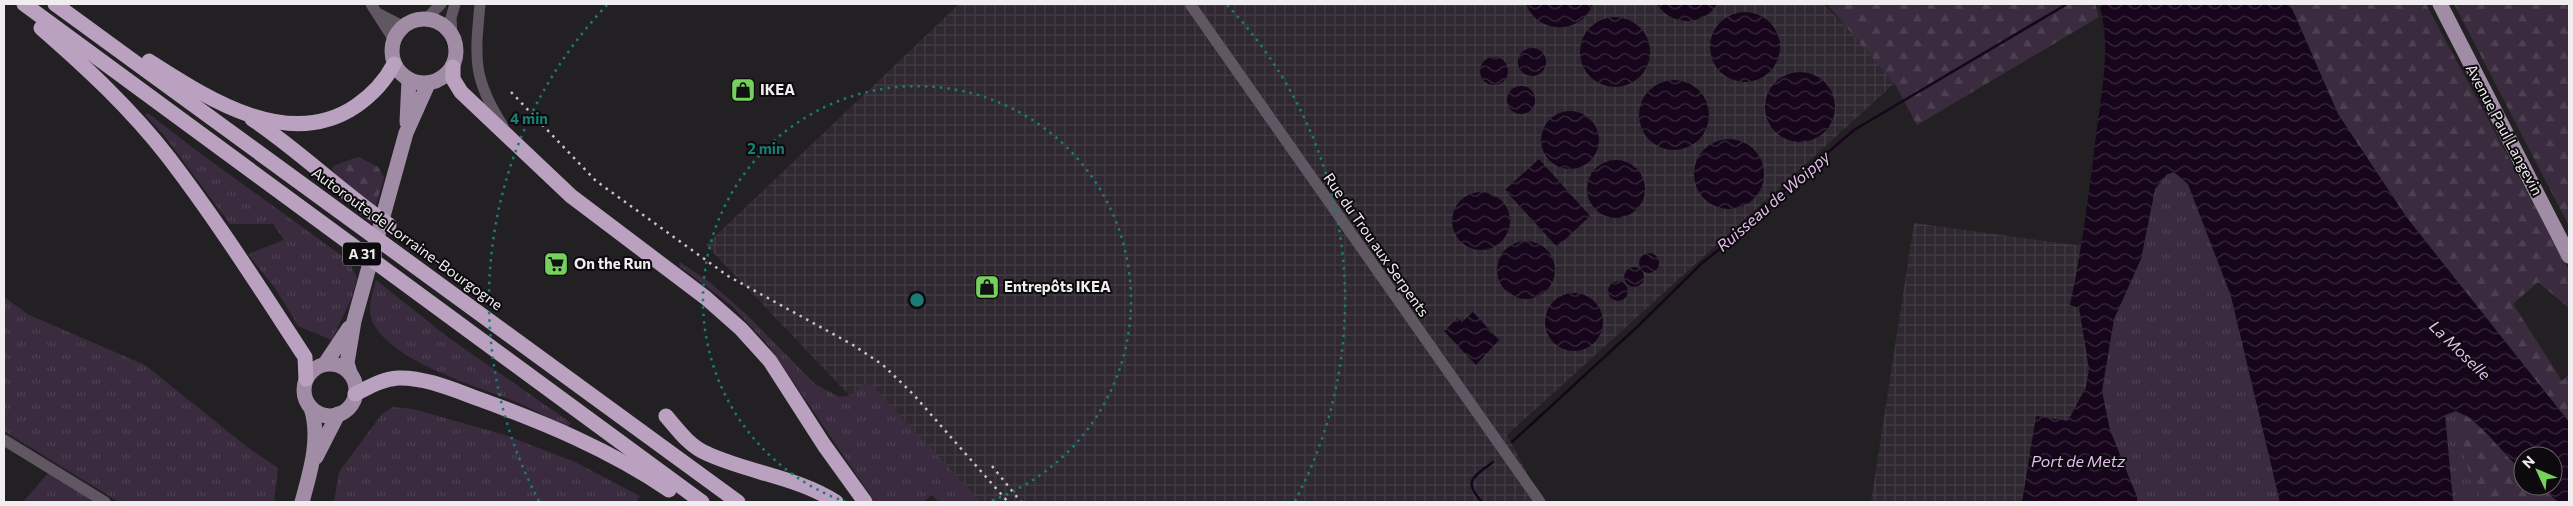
<svg xmlns="http://www.w3.org/2000/svg" width="2573" height="506" viewBox="0 0 2573 506" font-family="Commissioner,sans-serif">
	<style>
		.industrial { fill: url(#industrial-grid) }
		.grass { fill: url(#grass-tufts) }
		.forest { fill: url(#forest-firs) }
		.water { fill: url(#water-waves) }
		.lines { fill: none; stroke-linecap: round; stroke-linejoin: round }
		.stream { stroke: #16051b; stroke-width: 2.5 }
		.minor { stroke: #615763; stroke-width: 11 }
		.major { stroke: #a08ca5; stroke-width: 15 }
		.highway { stroke: #b9a1bf; stroke-width: 15 }
		.rail { stroke: #c8c5c8; stroke-width: 2.5; stroke-dasharray: 2.5 5; stroke-linecap: butt }
		.ring { fill: none; stroke: #1a7c74; stroke-width: 2.5; stroke-dasharray: 2.5 5 }
		.labels { text-anchor: middle; stroke-width: 4; stroke-linejoin: round; paint-order: stroke }
		.shield { fill: #0c0a0c; stroke: #aca9ac; stroke-width: 1 }
		.shield-label { font-size: 14px; font-weight: bold; fill: #f0edf0 }
		.poi-label { font-size: 15px; font-weight: bold; fill: #f0edf0; stroke: #0c0a0c; text-anchor: start }
		.street-label { font-size: 15px; fill: #f0edf0; stroke: #0c0a0c }
		.water-label { font-size: 16px; font-style: italic; fill: #e6bef0; stroke: #0c0a0c }
		.centre { fill: #1a7c74; stroke: #0c0a0c; stroke-width: 2.5 }
		.ring-label { font-size: 15px; text-anchor: middle; font-weight: bold; fill: #1a7c74; stroke: #0c0a0c; stroke-width: 4; stroke-linejoin: round; paint-order: stroke }
	</style>
	<defs>
		<pattern id="industrial-grid" width="8" height="8" patternUnits="userSpaceOnUse" patternTransform="scale(1.25)"><rect width="8" height="8" fill="#2f2831"/><path d="M0 4h8M4 0v8" fill="none" stroke="#433d45"/></pattern>
		<pattern id="grass-tufts" width="24" height="20" patternUnits="userSpaceOnUse" patternTransform="scale(1.25)"><rect width="24" height="20" fill="#3a2c3e"/><path d="M3 7l-1-3M5 7V3M7 7l1-3M15 17l-1-3M17 17v-4M19 17l1-3" fill="none" stroke="#4d4151"/></pattern>
		<pattern id="forest-firs" width="22" height="20" patternUnits="userSpaceOnUse" patternTransform="scale(1.25)"><rect width="22" height="20" fill="#3a2c3e"/><path d="M5 1l3.5 6h-7zM16 11l3.5 6h-7z" fill="#4d4151"/></pattern>
		<pattern id="water-waves" width="16" height="10" patternUnits="userSpaceOnUse" patternTransform="scale(1.25)"><rect width="16" height="10" fill="#16051b"/><path d="M0 5q4-4 8 0t8 0" fill="none" stroke="#382a3c"/></pattern>
	</defs>
	<rect width="100%" height="100%" fill="#232024"/>
	<g class="industrial">
		<polygon points="959,4 1824,4 1897,81 1507,435 1542,502 951,502 706,245"/>
		<polygon points="1914,223 2082,246 2141,259 2135,502 1871,502"/>
	</g>
	<g class="grass">
		<polygon points="148,113 201,154 348,260 357,278 352,297 332,340 298,326 277,291 248,254 284,240 273,224 230,224 163,134 145,115"/>
		<polygon points="2174,172 2188,184 2231,296 2280,502 2137,502 2137,497 2110,430 2102,392 2114,319 2141,259 2155,189 2167,174"/>
		<polygon points="680,262 712,284 747,315 815,384 839,397 853,395 859,386 870,383 981,502 939,502 931,495 924,502 875,502 769,346 731,305 679,266"/>
		<path d="M376,280L449,338L571,423L567,427C551,419 535,410 519,403C478,386 392,363 372,321C367,308 373,292 376,280Z"/>
		<polygon points="4,297 29,315 145,365 246,446 278,468 274,502 119,502 4,431"/>
		<polygon points="393,407 413,409 505,435 575,462 640,496 636,502 334,502 339,472 382,414"/>
		<path d="M2456,411C2484,423 2500,453 2523,471V486H2540L2558,502H2453L2445,415Z"/>
		<polygon points="49,472 97,502 23,502"/>
	</g>
	<g class="forest">
		<polygon points="1827,4 2095,4 2099,17 1917,125 1896,86"/>
		<polygon points="2290,4 2426,4 2569,270 2569,308 2538,282 2513,304 2562,381 2569,374 2569,422 2407,218 2338,114"/>
		<polygon points="2454,4 2569,4 2569,226"/>
		<polygon points="358,157 378,167 384,177 375,209 339,182 332,169 335,165"/>
		<path d="M2463,413C2486,430 2501,453 2523,471V486H2540L2558,502H2484C2468,479 2458,441 2463,413Z"/>
	</g>
	<g class="water">
		<path d="M1526,4H1593C1581,35 1538,35 1526,4Z"/>
		<path d="M1657,4H1717C1704,27 1670,26 1657,4Z"/>
		<path d="M2099,4H2290L2338,114L2407,218L2569,422V502H2558L2540,486H2553V456H2523V471C2500,452 2485,423 2456,411L2445,415L2453,502H2280L2231,296L2188,184L2174,172L2167,174L2155,189L2141,259L2114,319L2102,391L2110,430L2137,497V502H2022L2036,416L2068,421L2086,387L2089,369L2079,308L2070,305C2082,249 2089,193 2096,136C2101,92 2112,47 2099,4Z"/>
		<circle cx="1745" cy="47" r="35"/>
		<circle cx="1615" cy="52" r="35"/>
		<circle cx="1532" cy="62" r="14"/>
		<circle cx="1494" cy="71" r="14"/>
		<circle cx="1800" cy="107" r="35"/>
		<circle cx="1674" cy="115" r="35"/>
		<circle cx="1521" cy="100" r="14"/>
		<circle cx="1570" cy="140" r="29"/>
		<circle cx="1729" cy="174" r="35"/>
		<polygon points="1539,159 1590,216 1557,247 1505,190"/>
		<circle cx="1616" cy="189" r="29"/>
		<circle cx="1481" cy="221" r="29"/>
		<circle cx="1526" cy="270" r="29"/>
		<circle cx="1649" cy="263" r="10"/>
		<circle cx="1634" cy="277" r="10"/>
		<circle cx="1618" cy="291" r="10"/>
		<circle cx="1574" cy="322" r="29"/>
		<polygon points="1473,312 1499,340 1476,365 1444,331 1458,318 1462,322"/>
	</g>
	<g class="lines">
		<g class="stream">
			<polyline points="1512,442 1637,327 1702,263 1741,232 1792,183 1854,130 2067,4"/>
			<path d="M1482,502C1462,480 1474,477 1493,462"/>
		</g>
		<g class="minor">
			<polyline points="371,4 394,40"/>
			<path d="M480,4C475,58 472,78 503,126"/>
			<polyline points="1190,4 1540,502"/>
			<polyline points="379,14 404,27"/>
			<polyline points="426,19 441,4"/>
			<polyline points="452,35 451,18 455,4"/>
			<polyline points="4,440 105,502"/>
		</g>
		<g class="major">
			<polyline points="2440,4 2569,256"/>
			<circle cx="424" cy="51" r="32"/>
			<polyline points="407,122 409,80"/>
			<polyline points="325,364 349,328"/>
			<circle cx="330" cy="390" r="26"/>
			<polyline points="350,373 347,363 354,321 406,133 428,84"/>
			<polyline points="316,457 338,414"/>
			<path d="M302,502C310,473 321,438 311,408"/>
		</g>
		<g class="highway">
			<polyline points="24,4 702,502"/>
			<polyline points="55,4 738,502"/>
			<path d="M41,28C87,68 132,110 169,158C218,222 261,290 305,357L306,379"/>
			<path d="M149,61C207,98 288,152 356,106C372,95 385,81 394,64"/>
			<polyline points="453,67 453,79 461,92 571,196 706,298 741,329 770,361 824,445 865,502"/>
			<path d="M252,119C300,151 341,192 389,225"/>
			<path d="M355,394C369,387 382,379 398,378C425,377 454,390 479,399C545,423 610,450 669,490"/>
			<path d="M666,416C678,430 690,447 708,454C750,473 797,477 836,502"/>
		</g>
		<g class="rail">
			<polyline points="511,92 596,181 728,276 853,345 883,365 913,394 1008,502"/>
			<polyline points="992,466 1021,502"/>
		</g>
	</g>
	<g class="ring">
		<path d="M846 502A214 214 0 1 1 988 502"/>
		<path d="M539 501A428 428 0 0 1 607 5M1227 5A428 428 0 0 1 1295 501"/>
	</g>
	<defs>
		<symbol id="shop-square" viewBox="-11 -11 22 22"><rect x="-9" y="-9" width="18" height="18" rx="4" fill="#74d25c" stroke="#0c0a0c"/><path d="M-5-2.5h2.3a2.7 3.5 0 0 1 5.4 0H5L5.5 6h-11ZM-1.5-2.5h3a1.5 2.3 0 0 0-3 0Z" fill="#111"/></symbol>
		<symbol id="supermarket-square" viewBox="-11 -11 22 22"><rect x="-9" y="-9" width="18" height="18" rx="4" fill="#74d25c" stroke="#0c0a0c"/><path d="M-6-5.5h2.5l.6 2H6L4.5 2H-2.5L-4.4-4H-6ZM-1.5 3.2a1.3 1.3 0 1 0 .1 0ZM3 3.2a1.3 1.3 0 1 0 .1 0Z" fill="#111"/></symbol>
	</defs>
	<g fill-rule="evenodd">
		<use href="#shop-square" x="729" y="76" width="28" height="28"/>
		<use href="#supermarket-square" x="542" y="250" width="28" height="28"/>
		<use href="#shop-square" x="973" y="273" width="28" height="28"/>
	</g>
	<g class="labels">
		<rect class="shield" x="343" y="242.5" width="38" height="23" rx="4"/>
		<g class="shield-label">
			<text x="362" y="259">A 31</text>
		</g>
		<g class="poi-label">
			<text x="760" y="95">IKEA</text>
			<text x="574" y="269">On the Run</text>
			<text x="1004" y="292">Entrepôts IKEA</text>
		</g>
		<g class="street-label">
			<text transform="translate(2504 130) rotate(62)" y="5">Avenue Paul Langevin</text>
			<text transform="translate(407 239) rotate(36)" y="5">Autoroute de Lorraine-Bourgogne</text>
			<text transform="translate(1376 245) rotate(55)" y="5">Rue du Trou aux Serpents</text>
		</g>
		<g class="water-label">
			<text transform="translate(1773 201) rotate(-41)" y="6">Ruisseau de Woippy</text>
			<text transform="translate(2460 350) rotate(44)" y="6">La Moselle</text>
			<text x="2078" y="467">Port de Metz</text>
		</g>
	</g>
	<circle cx="917" cy="300" r="8" class="centre"/>
	<g class="ring-label">
		<text x="529" y="124">4 min</text>
		<text x="766" y="154">2 min</text>
	</g>
	<rect width="2573" height="506" fill="none" stroke="#f0edf0" stroke-width="10"/>
	<g transform="translate(2538 471) rotate(314)"><circle r="24" fill="#0c0a0c" stroke="#676567"/>
	<path d="M0-4L9 19L0 12L-9 19Z" fill="#74d25c"/>
	<text y="-8" font-size="14" font-weight="bold" text-anchor="middle" fill="#f0edf0">N</text>
	</g>
</svg>
